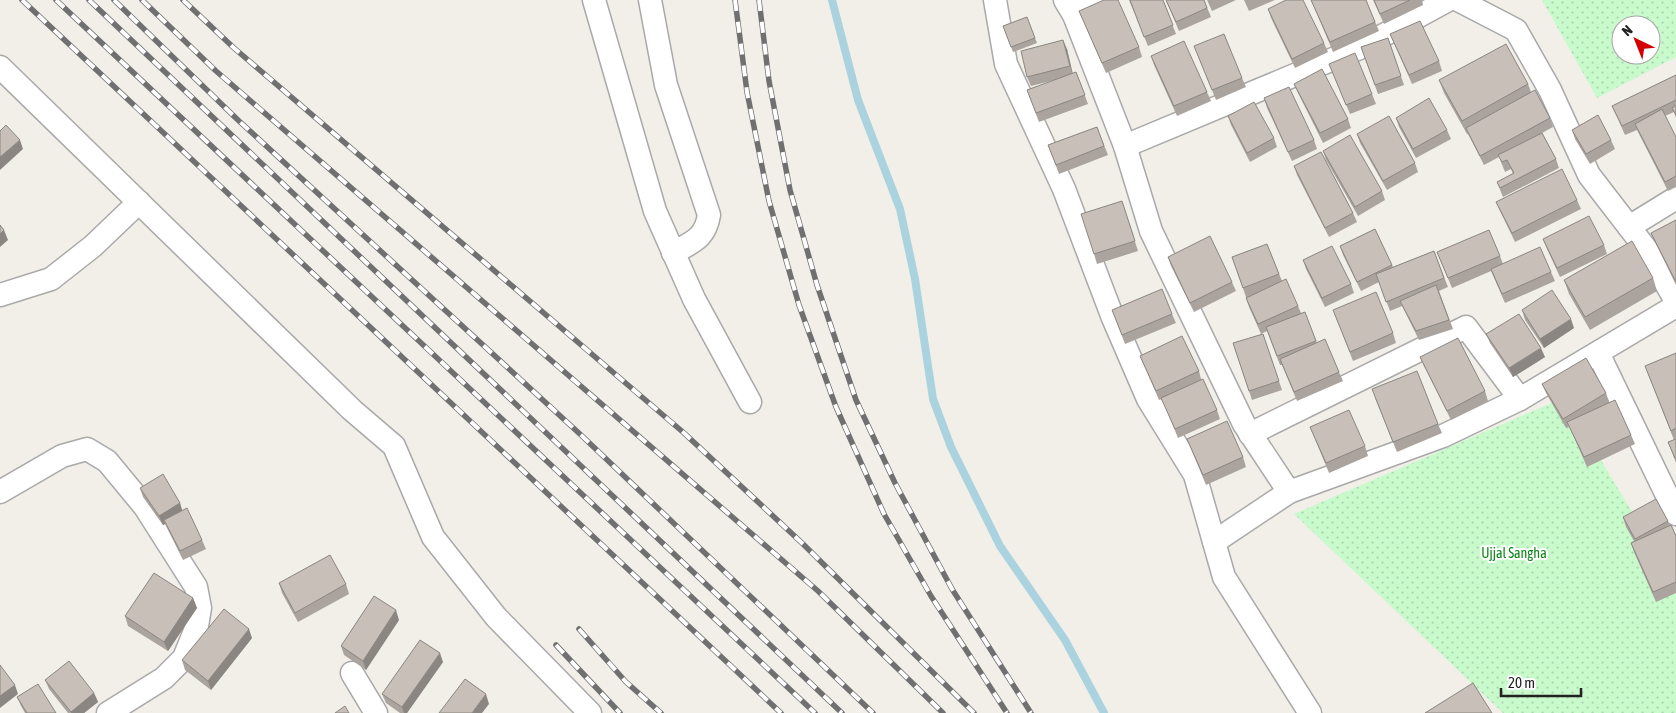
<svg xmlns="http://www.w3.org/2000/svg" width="1676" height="713" viewBox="0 0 1676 713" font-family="'Asap Condensed',sans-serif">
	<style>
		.park { fill: url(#park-dots); fill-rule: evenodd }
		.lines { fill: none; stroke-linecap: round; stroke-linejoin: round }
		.stream { stroke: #aad3df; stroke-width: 8 }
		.minor-casing { stroke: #a9a9a9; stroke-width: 25 }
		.minor { stroke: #fff; stroke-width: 22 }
		.rail-casing { stroke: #707070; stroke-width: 5.5 }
		.rail { stroke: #fff; stroke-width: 4; stroke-dasharray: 11; stroke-linecap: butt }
		.wall { fill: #aba49e }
		.shaded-wall { fill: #8b8681 }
		.building { fill: #c7bfb8; stroke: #8b8681 }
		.labels { text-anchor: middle; stroke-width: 4; stroke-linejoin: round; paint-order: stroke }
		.park-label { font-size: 14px; fill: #0c8416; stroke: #fff }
	</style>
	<defs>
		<pattern id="park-dots" width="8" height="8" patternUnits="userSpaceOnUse" patternTransform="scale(1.25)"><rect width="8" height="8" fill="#c8facc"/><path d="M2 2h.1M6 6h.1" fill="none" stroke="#acd6af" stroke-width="1.8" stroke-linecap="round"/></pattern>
	</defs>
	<rect width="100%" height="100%" fill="#f2efe9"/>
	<g class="park">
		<path d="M1542,0H1676V57L1597,98ZM1621,25H1651V55H1621Z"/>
		<polygon points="1563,398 1676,584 1676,713 1503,713 1294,514"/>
	</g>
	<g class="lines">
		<polyline class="stream" points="832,0 858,100 900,209 915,279 933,399 951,447 1000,546 1065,640 1104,713"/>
		<defs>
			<g id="minor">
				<polyline points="594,0 655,211 694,299 750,402"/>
				<path d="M650,0L666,85L709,215C705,239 692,242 673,253"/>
				<polyline points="995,0 1006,64 1064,189 1113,318 1148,399 1195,475 1224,577 1310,713"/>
				<polyline points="1065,0 1074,15 1125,146 1151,231 1244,424 1289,492 1443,436 1520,399 1676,306"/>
				<polyline points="1458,0 1516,30 1550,90 1589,175 1646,249 1676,301"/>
				<polyline points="1074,15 1100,0"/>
				<polyline points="0,67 352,410 394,446 433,537 496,617 590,713"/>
				<polyline points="1125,146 1362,47 1448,0"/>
				<polyline points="1629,227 1676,198"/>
				<polyline points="0,295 51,279 93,246 139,202"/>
				<polyline points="1598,353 1676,514"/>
				<polyline points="1250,434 1466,327 1520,399"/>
				<polyline points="0,492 62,456 87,449 107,461 145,507 196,587 200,608 197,626 184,658 164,678 108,713"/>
				<polyline points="1214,542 1289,492"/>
				<polyline points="352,673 376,713"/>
			</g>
		</defs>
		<use href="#minor" class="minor-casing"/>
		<use href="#minor" class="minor"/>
		<defs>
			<g id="rail">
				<polyline points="22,0 781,713"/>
				<polyline points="56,0 815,713"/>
				<polyline points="89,0 842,713"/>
				<polyline points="114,0 239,121 581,435 873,713"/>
				<polyline points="142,0 216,71 818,591 943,713"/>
				<polyline points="183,0 234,48 684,433 802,543 974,713"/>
				<polyline points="735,0 747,92 769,201 799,305 836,407 884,514 931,596 1007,713"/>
				<polyline points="759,0 769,81 790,190 817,285 856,400 895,483 952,589 1031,713"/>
				<polyline points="579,629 626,682 661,713"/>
				<polyline points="556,645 620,713"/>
			</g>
		</defs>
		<use href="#rail" class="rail-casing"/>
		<use href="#rail" class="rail"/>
	</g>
	<g class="wall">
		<polygon points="1129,0 1163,0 1176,34 1148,46"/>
		<polygon points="1166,0 1204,0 1211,17 1179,31"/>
		<polygon points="1207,0 1236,0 1212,11"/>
		<polygon points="1244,0 1275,0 1249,11"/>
		<polygon points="1311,0 1366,0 1379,31 1333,52"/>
		<polygon points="1373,0 1422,0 1423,5 1384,24"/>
		<polygon points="1268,9 1324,43 1328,52 1295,68 1271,18"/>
		<polygon points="1079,11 1139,47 1142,57 1106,73"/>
		<polygon points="1027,17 1037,43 1013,52 1003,26"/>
		<polygon points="1390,34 1439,61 1442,71 1412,84"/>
		<polygon points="1388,38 1404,85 1378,94 1361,47"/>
		<polygon points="1067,49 1073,74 1076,72 1088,104 1039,122 1027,90 1055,80 1031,86 1027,77"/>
		<polygon points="1198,55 1242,78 1246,87 1216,100"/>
		<polygon points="1151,56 1207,92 1211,101 1177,116 1154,65"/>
		<polygon points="1329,64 1372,94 1376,104 1350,114"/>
		<polygon points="1676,75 1676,118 1674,112 1665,116 1676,137 1676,187 1668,191 1637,130 1625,135 1612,106"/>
		<polygon points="1439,80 1528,84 1531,92 1550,118 1553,127 1542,133 1556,159 1559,168 1503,197 1497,182 1513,174 1511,169 1505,172 1499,157 1484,165 1468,134 1467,134 1444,93"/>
		<polygon points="1294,84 1348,119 1351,128 1323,143 1298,93"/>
		<polygon points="1264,98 1314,140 1317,149 1292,161 1267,108"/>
		<polygon points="1228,116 1274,138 1277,147 1250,162 1231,125"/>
		<polygon points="1396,118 1447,130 1451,139 1416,158 1399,127"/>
		<polygon points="1097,127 1108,155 1059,174 1048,145"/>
		<polygon points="1572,130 1611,140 1615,149 1590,164 1575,139"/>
		<polygon points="1357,134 1415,163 1418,172 1387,190 1360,143"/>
		<polygon points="1323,151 1382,191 1385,200 1358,216 1326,160"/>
		<polygon points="1294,166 1353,213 1357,222 1329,237 1297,175"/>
		<polygon points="1577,200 1581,209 1515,242 1500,211 1496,202"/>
		<polygon points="1122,201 1138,251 1097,264 1094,254"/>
		<polygon points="1676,220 1676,285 1655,242 1651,233"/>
		<polygon points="1375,229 1393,267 1434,251 1448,287 1439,291 1453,329 1419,340 1402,306 1390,311 1379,282 1361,291 1343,255 1340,246"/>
		<polygon points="1543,239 1604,245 1607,254 1560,277 1547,249"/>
		<polygon points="1267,244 1282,281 1298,306 1301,313 1305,312 1317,343 1339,372 1343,381 1297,401 1282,365 1280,365 1267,331 1261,334 1249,307 1246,298 1246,297 1232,257"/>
		<polygon points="1437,252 1500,256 1503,264 1551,272 1555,281 1505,303 1491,271 1452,288"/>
		<polygon points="1168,257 1232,282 1236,291 1194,312 1171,266"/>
		<polygon points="1303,260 1351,284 1354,293 1325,307 1306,269"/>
		<polygon points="1653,278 1657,291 1590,330 1569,294 1564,280"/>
		<polygon points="1112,310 1172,314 1176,323 1125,344"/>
		<polygon points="1333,310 1393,333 1396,343 1353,361"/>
		<polygon points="1522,310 1574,328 1544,348 1525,320"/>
		<polygon points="1263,334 1282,390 1252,400 1233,343"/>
		<polygon points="1486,334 1545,357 1513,377 1490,343"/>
		<polygon points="1676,353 1676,463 1668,442 1674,440 1645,366"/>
		<polygon points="1140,356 1199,371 1201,379 1217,410 1220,419 1178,438 1162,399 1159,400"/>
		<polygon points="1420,357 1485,391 1488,401 1451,420 1424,366"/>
		<polygon points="1542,384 1606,393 1609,402 1631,435 1635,444 1587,467 1569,426 1566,428 1546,393"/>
		<polygon points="1375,398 1438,424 1442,433 1397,452"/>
		<polygon points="1310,427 1365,446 1368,456 1329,473"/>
		<polygon points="1187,439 1243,457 1246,467 1206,485"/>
		<polygon points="140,488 180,503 182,511 202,540 206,549 183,560 165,524 163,525 143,497"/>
		<polygon points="1623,517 1668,521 1670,526 1676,536 1676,593 1656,602 1634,552 1631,543 1634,541 1626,527"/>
		<polygon points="279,583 346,584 349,594 298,622 282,593"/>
		<polygon points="193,598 197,608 168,651 128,626 125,616"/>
		<polygon points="399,620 366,670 344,655 341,646"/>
		<polygon points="252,638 211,690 185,670 182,660"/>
		<polygon points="443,662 407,713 400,713 386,703 382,694"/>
		<polygon points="45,680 94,693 98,702 84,713 68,713 49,689"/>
		<polygon points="17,697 56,713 25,713 21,706"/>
	</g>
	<g class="shaded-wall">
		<polygon points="1063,40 1067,49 1073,76 1070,66"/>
		<polygon points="20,140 23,149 0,170 0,157"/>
		<polygon points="4,230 8,240 0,247 0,234"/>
		<polygon points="1571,319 1574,328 1544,348 1540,339"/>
		<polygon points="1541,348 1545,357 1513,377 1509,368"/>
		<polygon points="180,503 183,513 164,520 165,524 163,525 159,516"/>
		<polygon points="193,598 197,608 168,651 164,642"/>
		<polygon points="396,610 399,620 366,670 363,661"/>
		<polygon points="249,629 252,638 211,690 208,681"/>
		<polygon points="440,653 443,662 407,713 404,713 402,707"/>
		<polygon points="15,685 18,694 0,708 0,696"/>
		<polygon points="94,693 98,702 84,713 71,713 71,712"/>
		<polygon points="486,694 489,704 482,713 472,713"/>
	</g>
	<g class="building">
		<polygon points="1104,0 1118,0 1139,47 1102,63 1079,11"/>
		<polygon points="1130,0 1163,0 1173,25 1144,37"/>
		<polygon points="1166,0 1204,0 1207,8 1176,22"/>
		<polygon points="1286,0 1303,0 1324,43 1292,59 1268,9"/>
		<polygon points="1311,0 1366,0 1375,22 1330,42"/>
		<polygon points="1374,0 1410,0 1380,14"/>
		<polygon points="1027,17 1035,38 1011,47 1003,26"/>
		<polygon points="1420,21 1439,61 1409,75 1390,34"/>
		<polygon points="1224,34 1242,78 1212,90 1194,46"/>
		<polygon points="1388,38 1401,76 1375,85 1361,47"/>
		<polygon points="1063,40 1070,66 1027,77 1021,51"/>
		<polygon points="1184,41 1207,92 1174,106 1151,56"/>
		<polygon points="1506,44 1528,84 1462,121 1439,80"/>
		<polygon points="1355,53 1372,94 1346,105 1329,64"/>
		<polygon points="1322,69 1348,119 1320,133 1294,84"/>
		<polygon points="1076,72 1085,95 1036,113 1027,90"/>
		<polygon points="1676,75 1676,100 1622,126 1612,106"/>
		<polygon points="1289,87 1314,140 1288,152 1264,98"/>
		<polygon points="1535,90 1550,118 1480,156 1466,128"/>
		<polygon points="1429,98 1447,130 1413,149 1396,118"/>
		<polygon points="1254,102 1274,138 1247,153 1228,116"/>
		<polygon points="1676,105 1676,115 1672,108"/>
		<polygon points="1662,109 1676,137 1676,176 1665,182 1635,124"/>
		<polygon points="1598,115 1611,140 1586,154 1572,130"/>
		<polygon points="1389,116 1415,163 1383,181 1357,134"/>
		<polygon points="6,125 20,140 0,157 0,131"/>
		<polygon points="1097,127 1104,146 1056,165 1048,145"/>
		<polygon points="1542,133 1556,159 1500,188 1497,182 1514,173 1507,160 1502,162 1498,155"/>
		<polygon points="1350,135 1382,191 1355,207 1323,151"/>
		<polygon points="1321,152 1353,213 1325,228 1294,166"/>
		<polygon points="1562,169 1577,200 1512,233 1496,202"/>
		<polygon points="1122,201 1135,241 1094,254 1081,214"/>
		<polygon points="1589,216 1604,245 1557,268 1543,239"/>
		<polygon points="1676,220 1676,282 1651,233"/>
		<polygon points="0,225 4,230 0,234"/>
		<polygon points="1375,229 1392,265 1357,282 1340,246"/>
		<polygon points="1489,230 1500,256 1448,278 1437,252"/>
		<polygon points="1210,236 1232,282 1190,303 1168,257"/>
		<polygon points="1632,241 1653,278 1585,317 1564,280"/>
		<polygon points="1267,244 1279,274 1243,288 1232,257"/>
		<polygon points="1332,246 1351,284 1322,298 1303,260"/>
		<polygon points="1540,247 1551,272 1502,294 1491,269"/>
		<polygon points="1434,251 1444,278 1386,302 1376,274"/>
		<polygon points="1286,279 1298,306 1258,324 1246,298"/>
		<polygon points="1436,285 1449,320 1416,331 1400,301"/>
		<polygon points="1162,289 1172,314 1122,335 1112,310"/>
		<polygon points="1552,290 1571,319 1540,339 1522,310"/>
		<polygon points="1376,292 1393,333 1350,352 1333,310"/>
		<polygon points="1305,312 1316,341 1277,356 1266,327"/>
		<polygon points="1519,314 1541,348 1509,368 1486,334"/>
		<polygon points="1263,334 1279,381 1249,391 1233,343"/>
		<polygon points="1182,336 1199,371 1156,391 1140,356"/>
		<polygon points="1458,338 1485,391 1447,411 1420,357"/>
		<polygon points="1325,339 1339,372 1294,392 1280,359"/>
		<polygon points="1676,353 1676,428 1671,431 1645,366"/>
		<polygon points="1586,358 1606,393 1563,419 1542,384"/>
		<polygon points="1417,371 1438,424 1393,442 1372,389"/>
		<polygon points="1203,379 1217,410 1175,429 1161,398"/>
		<polygon points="1615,400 1631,435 1584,457 1567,422"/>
		<polygon points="1349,410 1365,446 1326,463 1310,427"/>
		<polygon points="1227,421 1243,457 1203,475 1187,439"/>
		<polygon points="1676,439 1676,458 1675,458 1668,442"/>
		<polygon points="163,474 180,503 159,516 140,488"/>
		<polygon points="1656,499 1668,521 1635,539 1623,517"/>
		<polygon points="187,508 202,540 180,551 164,520"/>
		<polygon points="1671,525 1676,536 1676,582 1653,592 1631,543"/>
		<polygon points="330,555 346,584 295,613 279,583"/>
		<polygon points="154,573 193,598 164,642 125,616"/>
		<polygon points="374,596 396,610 363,661 341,646"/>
		<polygon points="224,609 249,629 208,681 182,660"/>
		<polygon points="420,640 440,653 402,707 382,694"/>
		<polygon points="69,661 94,693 71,712 45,680"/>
		<polygon points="0,665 15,685 0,696"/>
		<polygon points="465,679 486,694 472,713 439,713"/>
		<polygon points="1473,683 1492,713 1425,713"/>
		<polygon points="38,684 56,713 27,713 17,697"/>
		<polygon points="345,706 349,713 335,713"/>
	</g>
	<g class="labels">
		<g class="park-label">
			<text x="1514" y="558">Ujjal Sangha</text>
		</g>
	</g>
	<g transform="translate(1636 40) rotate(317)"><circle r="24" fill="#ffffff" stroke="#a7a7a7"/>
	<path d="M0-4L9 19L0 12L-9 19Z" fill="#d40000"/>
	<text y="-8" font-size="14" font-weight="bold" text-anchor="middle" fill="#222222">N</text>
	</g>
	<path d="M1501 688v8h80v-8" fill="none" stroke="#222222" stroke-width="2.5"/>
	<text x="1508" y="688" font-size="15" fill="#222222" stroke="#ffffff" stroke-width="4" paint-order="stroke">20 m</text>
</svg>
